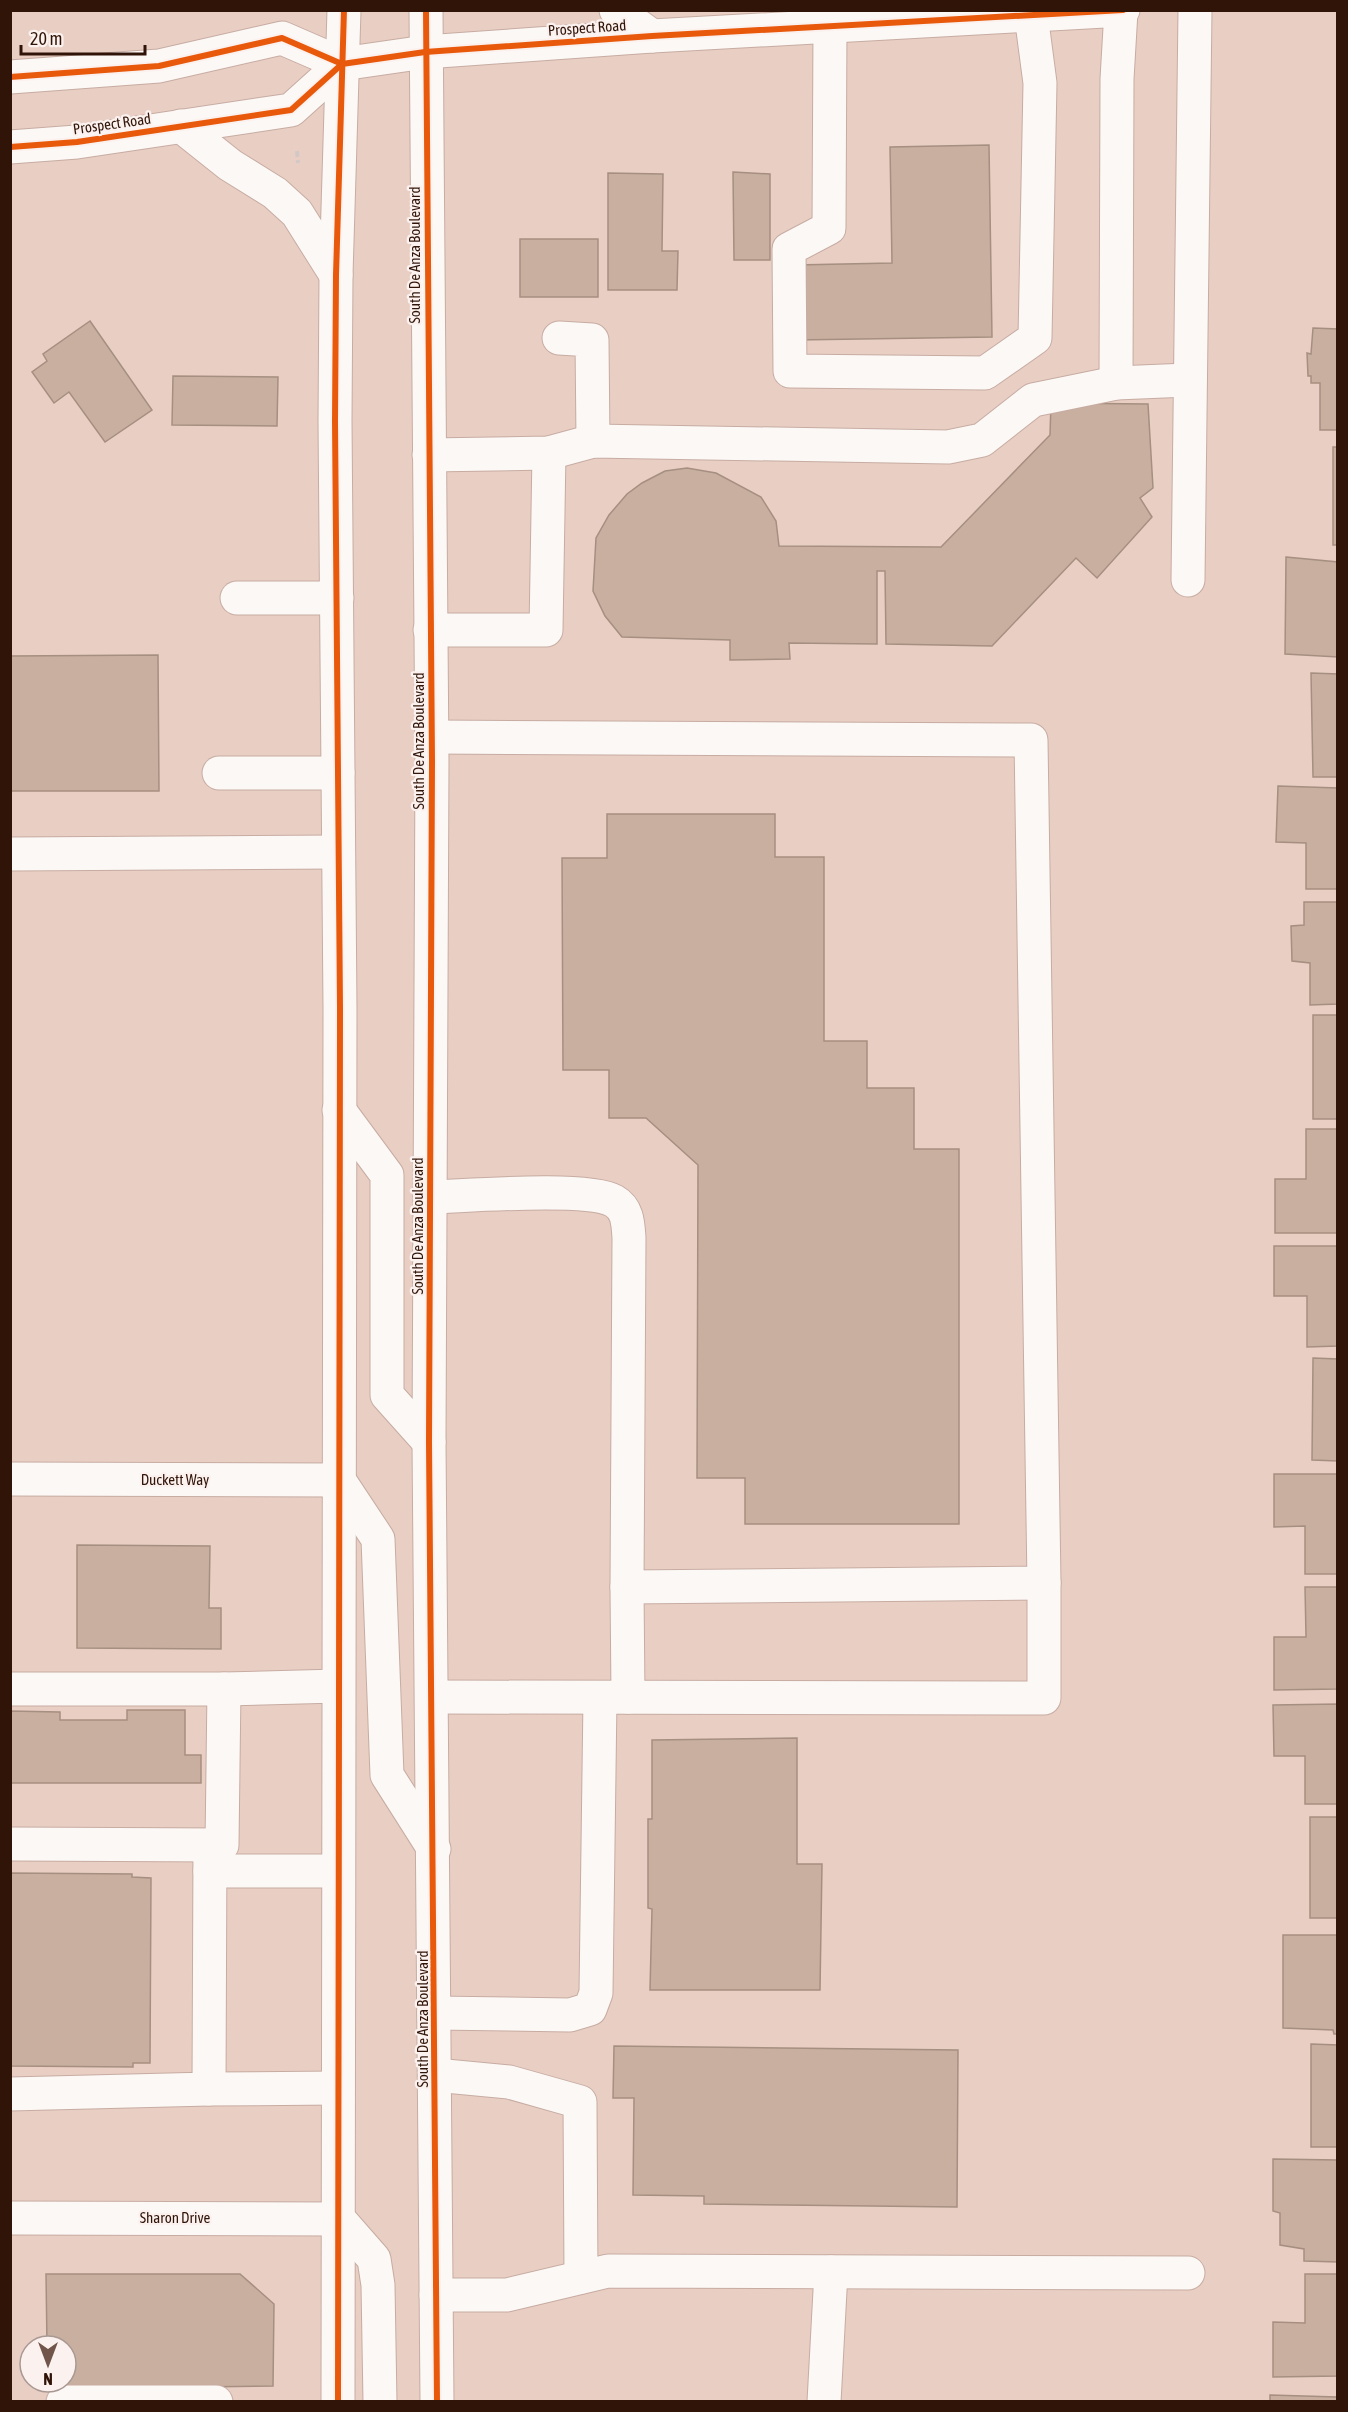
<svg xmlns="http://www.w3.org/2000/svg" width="1348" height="2412" viewBox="0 0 1348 2412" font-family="'Asap Condensed',sans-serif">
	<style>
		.building { fill: #c8af9f; stroke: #a68f80; stroke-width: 1.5 }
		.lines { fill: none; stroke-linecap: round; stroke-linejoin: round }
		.minor-casing { stroke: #c7aca2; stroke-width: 35 }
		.major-casing { stroke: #c7aca2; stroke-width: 35 }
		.path { stroke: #d2c9c6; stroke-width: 4; stroke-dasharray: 6 3; stroke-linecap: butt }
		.minor { stroke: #fcf8f6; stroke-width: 33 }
		.major { stroke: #fcf8f6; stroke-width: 33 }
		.cycleway-casing { stroke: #fbf2ef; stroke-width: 10 }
		.cycleway { stroke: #e8590c; stroke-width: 6 }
		.labels { text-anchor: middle; stroke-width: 4.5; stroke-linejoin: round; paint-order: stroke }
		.street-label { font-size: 15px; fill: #311408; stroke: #fbf2ef }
	</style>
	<rect width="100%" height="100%" fill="#e9cec4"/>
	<g class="building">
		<polygon points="989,145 992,337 796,340 795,265 892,263 890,147"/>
		<polygon points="733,172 770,174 770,260 734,260"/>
		<polygon points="608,173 663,174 662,251 678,251 677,290 608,290"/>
		<rect x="520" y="239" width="78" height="58"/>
		<polygon points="90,321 152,410 105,442 69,392 54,403 32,372 47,361 43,354"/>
		<polygon points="1313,328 1338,329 1338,430 1320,430 1320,383 1311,383 1311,376 1308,376 1307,353 1311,354"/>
		<polygon points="173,376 278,377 277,426 172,425"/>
		<polygon points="1051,403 1148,404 1153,488 1140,498 1152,517 1097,578 1076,558 992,646 886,644 885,571 877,571 877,644 789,643 790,659 730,660 730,640 622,637 605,616 593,591 596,538 609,515 627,494 642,483 665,471 687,468 716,473 761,497 776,521 779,546 941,547 1050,435"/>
		<polygon points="1338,442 1338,545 1333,545 1333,447 1337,447"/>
		<polygon points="1286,557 1338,562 1338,657 1285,654"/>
		<polygon points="158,655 159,791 10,791 10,656"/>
		<polygon points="1311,673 1338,674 1338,777 1313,777"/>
		<polygon points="1278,786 1338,788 1338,889 1306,889 1306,843 1276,842"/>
		<polygon points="607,814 775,814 775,857 824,857 824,1041 867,1041 867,1088 914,1088 914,1149 959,1149 959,1524 745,1524 745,1478 697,1478 698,1165 646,1118 609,1118 609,1070 563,1070 562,858 607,858"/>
		<polygon points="1304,902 1338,902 1338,1004 1310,1005 1310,963 1292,961 1291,926 1304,925"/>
		<rect x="1313" y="1015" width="25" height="104"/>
		<polygon points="1306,1129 1338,1129 1338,1233 1275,1233 1275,1179 1306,1179"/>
		<polygon points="1274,1246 1338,1246 1338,1346 1307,1347 1307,1296 1274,1296"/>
		<polygon points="1313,1358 1338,1359 1338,1461 1312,1460"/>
		<polygon points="1274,1474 1338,1474 1338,1574 1305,1574 1305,1526 1274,1527"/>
		<polygon points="77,1545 210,1546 209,1608 221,1608 221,1649 77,1648"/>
		<polygon points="1305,1587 1338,1587 1338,1689 1274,1690 1274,1637 1306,1637"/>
		<polygon points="1338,1704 1338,1804 1305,1804 1305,1756 1274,1756 1273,1705"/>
		<polygon points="127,1710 185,1710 185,1755 201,1755 201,1783 10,1783 10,1711 60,1712 60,1720 127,1720"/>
		<polygon points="797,1738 797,1864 822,1864 820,1990 650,1990 652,1909 648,1908 648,1819 652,1819 652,1740"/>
		<rect x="1310" y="1817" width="28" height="101"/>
		<polygon points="10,1873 132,1874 132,1877 151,1878 150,2063 133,2063 133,2067 10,2066"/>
		<polygon points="1283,1935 1338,1935 1338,2034 1334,2034 1333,2030 1283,2028"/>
		<polygon points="1311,2044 1338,2045 1338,2147 1311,2147"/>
		<polygon points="614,2046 958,2050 957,2207 704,2204 704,2196 633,2195 634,2098 613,2098"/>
		<polygon points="1273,2159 1338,2160 1338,2262 1304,2261 1304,2249 1280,2245 1280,2213 1273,2211"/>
		<polygon points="46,2274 240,2274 274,2304 273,2386 47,2389 47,2382 66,2382 66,2346 47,2346"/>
		<polygon points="1305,2274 1338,2274 1338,2376 1273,2377 1273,2322 1305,2323"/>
		<polygon points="1270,2395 1337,2397 1337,2402 1270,2402"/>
	</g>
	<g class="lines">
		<defs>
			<g id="minor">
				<polyline points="830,26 829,228 789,249 790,371 985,373 1035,338 1040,83 1031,15"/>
				<polyline points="559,338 592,340 593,441"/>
				<polyline points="1116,383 1117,79 1121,11"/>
				<polyline points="429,455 549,453 593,441 948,447 982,440 1033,400 1116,383 1188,380"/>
				<polyline points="1188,580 1195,10"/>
				<polyline points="237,598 337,598"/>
				<polyline points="430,630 546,630 549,453"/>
				<polyline points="219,773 338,773"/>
				<polyline points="10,854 338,852"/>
				<path d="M430,1197C467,1196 587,1186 614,1201C628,1209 628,1224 629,1238L627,1587L1044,1583L1031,740L432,737"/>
				<polyline points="10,1479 339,1480"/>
				<polyline points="627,1587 628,1697"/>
				<polyline points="10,1689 224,1689 338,1686"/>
				<polyline points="433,1697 1044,1698 1044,1583"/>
				<polyline points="10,1844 222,1845 224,1689"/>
				<polyline points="210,1871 338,1871"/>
				<polyline points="434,2013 570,2015 590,2009 596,1993 600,1698"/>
				<polyline points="435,2075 509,2082 580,2102 581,2277"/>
				<polyline points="209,2089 338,2088"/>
				<polyline points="10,2094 209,2089 210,1845"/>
				<polyline points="10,2218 339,2219"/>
				<polyline points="436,2295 507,2295 608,2271 1188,2273"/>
				<polyline points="63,2402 216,2402"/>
				<polyline points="824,2402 831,2272"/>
			</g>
			<g id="major">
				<polyline points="426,10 432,761 429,1442 437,2402"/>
				<polyline points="616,10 652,36"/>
				<polyline points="10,77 159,66 282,38 342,64 425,52 652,36 1123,10"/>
				<polyline points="181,126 230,165 275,193 297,213 336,275"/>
				<polyline points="10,147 77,142 291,110 342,64"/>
				<polyline points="339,1110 387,1175 387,1395 429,1442"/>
				<polyline points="339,1480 378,1539 387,1775 434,1849"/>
				<polyline points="339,2219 374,2259 378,2285 380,2402"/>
				<polyline points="338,2402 340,1008 335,421 336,275 344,10"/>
			</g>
		</defs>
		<use href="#minor" class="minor-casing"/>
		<use href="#major" class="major-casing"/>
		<polyline class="path" points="297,151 298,163"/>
		<use href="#minor" class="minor"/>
		<use href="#major" class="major"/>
		<defs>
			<g id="cycleway">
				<polyline points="426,10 432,761 429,1442 437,2402"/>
				<polyline points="10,77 159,66 282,38 342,64 425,52 652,36 1123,10"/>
				<polyline points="10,147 77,142 291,110 342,64"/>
				<polyline points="338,2402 340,1008 335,421 336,275 344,10"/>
			</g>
		</defs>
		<use href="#cycleway" class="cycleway-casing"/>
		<use href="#cycleway" class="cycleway"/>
	</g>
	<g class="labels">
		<g class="street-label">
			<text transform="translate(587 28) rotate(-4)" y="5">Prospect Road</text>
			<text transform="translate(112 124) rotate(-8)" y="5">Prospect Road</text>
			<text transform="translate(415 255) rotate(-90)" y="5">South De Anza Boulevard</text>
			<text transform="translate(419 741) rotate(-90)" y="5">South De Anza Boulevard</text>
			<text transform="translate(418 1226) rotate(-90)" y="5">South De Anza Boulevard</text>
			<text x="175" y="1485">Duckett Way</text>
			<text transform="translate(423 2019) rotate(-90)" y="5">South De Anza Boulevard</text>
			<text x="175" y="2223">Sharon Drive</text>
		</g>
	</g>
	<rect width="1348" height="2412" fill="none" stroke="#311408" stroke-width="24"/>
	<g transform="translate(48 2364) rotate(180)"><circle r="28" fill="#fbf2ef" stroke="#aa9993" stroke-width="1.5"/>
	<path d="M0-4.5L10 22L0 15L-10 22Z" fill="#71554a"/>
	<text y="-9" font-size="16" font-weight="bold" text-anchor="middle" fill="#311408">N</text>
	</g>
	<path d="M21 45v9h124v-9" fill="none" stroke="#311408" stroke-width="3"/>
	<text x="30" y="45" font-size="18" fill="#311408" stroke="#fbf2ef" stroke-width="4.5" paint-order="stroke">20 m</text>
</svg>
